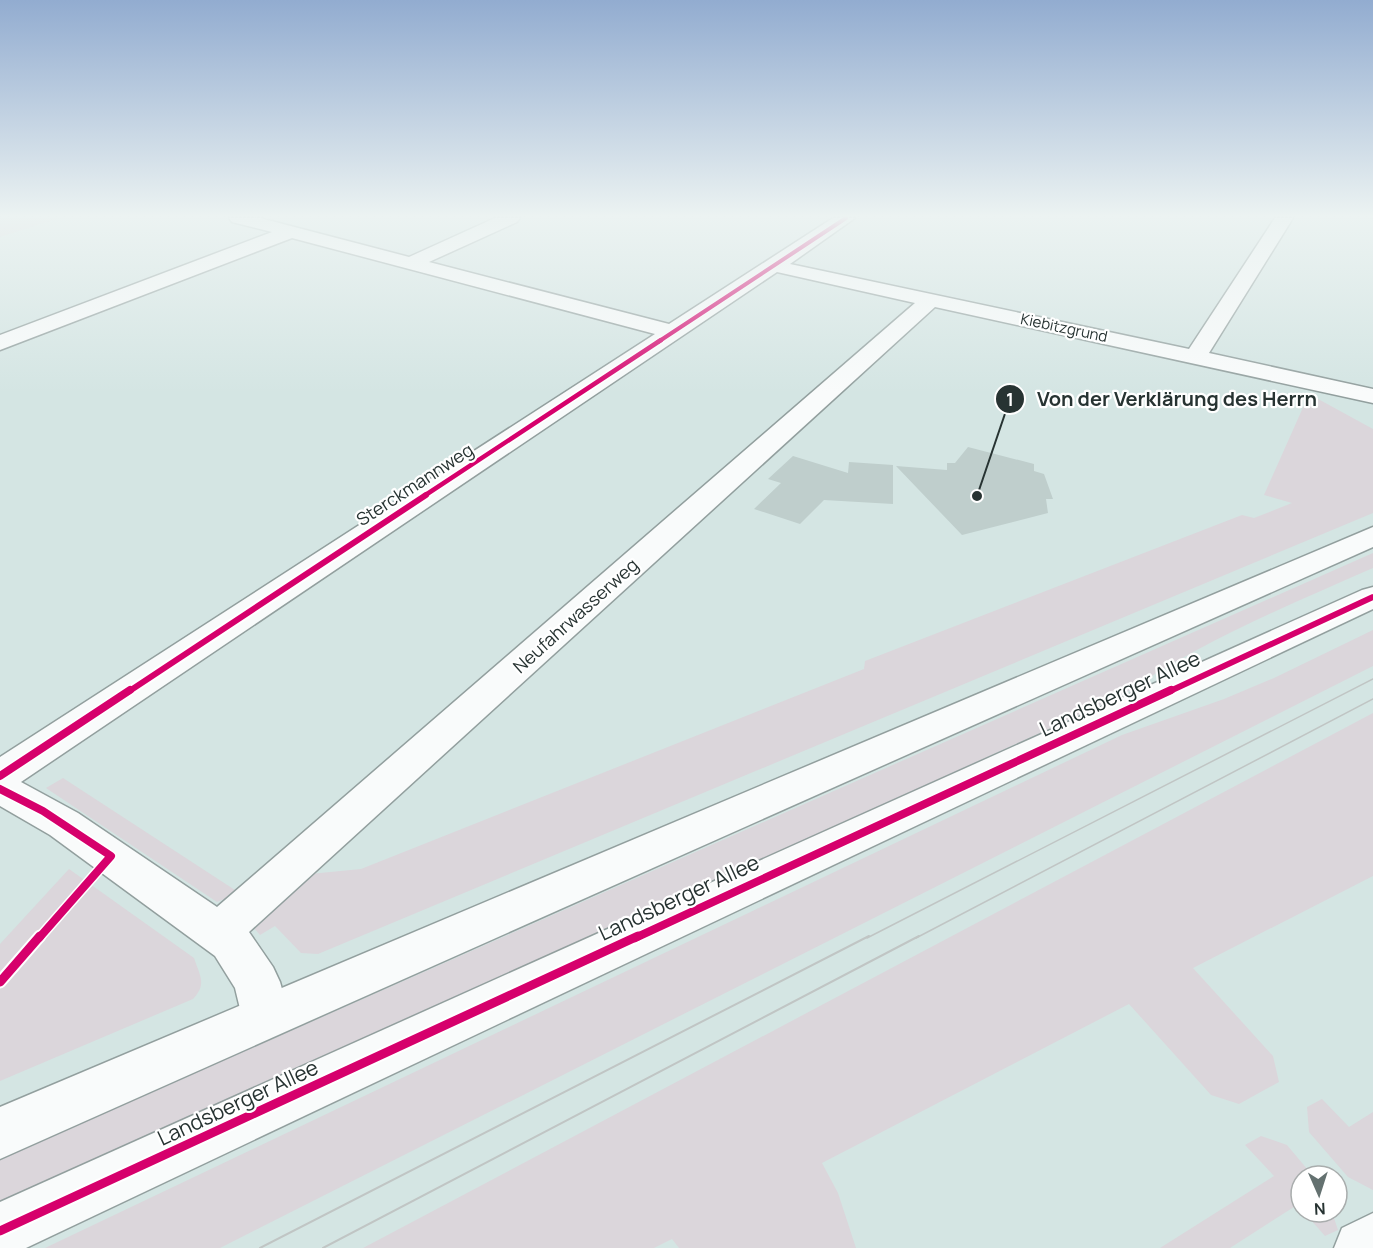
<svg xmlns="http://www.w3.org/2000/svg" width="1373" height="1248" viewBox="0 0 1373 1248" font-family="Manrope,sans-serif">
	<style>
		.green { fill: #dbd6db }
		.building { fill: #bfcecc }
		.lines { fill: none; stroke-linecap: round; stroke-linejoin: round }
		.minor-casing { stroke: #929f9e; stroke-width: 3 }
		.major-casing { stroke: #929f9e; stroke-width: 3 }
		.minor { fill: #f9fbfb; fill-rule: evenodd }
		.major { fill: #f9fbfb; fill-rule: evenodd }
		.tram-far1 { stroke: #c0c5c4; stroke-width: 1.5 }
		.tram { stroke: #c0c5c4; stroke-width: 2 }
		.cycleway-far4-casing { stroke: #fff; stroke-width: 6 }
		.cycleway-far3-casing { stroke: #fff; stroke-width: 8 }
		.cycleway-far2-casing { stroke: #fff; stroke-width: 10 }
		.cycleway-far1-casing { stroke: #fff; stroke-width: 11 }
		.cycleway-casing { stroke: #fff; stroke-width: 13 }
		.cycleway-far4 { stroke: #d6006c; stroke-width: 4 }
		.cycleway-far3 { stroke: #d6006c; stroke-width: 4.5 }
		.cycleway-far2 { stroke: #d6006c; stroke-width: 6 }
		.cycleway-far1 { stroke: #d6006c; stroke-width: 8 }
		.cycleway { stroke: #d6006c; stroke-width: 9 }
		.labels { text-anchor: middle; stroke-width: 4.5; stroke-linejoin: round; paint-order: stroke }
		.far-street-label { font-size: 15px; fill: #273332; stroke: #fff }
		.street-label { font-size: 18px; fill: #273332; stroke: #fff }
		.near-street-label { font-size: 21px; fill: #273332; stroke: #fff }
		.leader { fill: none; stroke: #273332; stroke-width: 2 }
		.callout-dot { fill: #273332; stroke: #fff; stroke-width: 2 }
		.mark-label { font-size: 18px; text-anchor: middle; font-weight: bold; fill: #fff }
		.callout-label { font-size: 20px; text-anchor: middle; font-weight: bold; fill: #273332; stroke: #fff; stroke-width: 4.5; stroke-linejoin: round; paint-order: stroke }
	</style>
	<rect width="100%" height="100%" fill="#d4e5e3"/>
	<g class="green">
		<polygon points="0,218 60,218 0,237"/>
		<polygon points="1309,394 1373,429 1373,513 318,954 301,953 275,926 260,935 251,925 289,876 361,869 864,669 865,661 1242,515 1254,518 1292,503 1264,495"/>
		<path d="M1373,553V568C1287,606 1201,641 1123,695L0,1208V1159Z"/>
		<polygon points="1373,630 1373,666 220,1248 45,1248 1122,735 1224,699 1274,678"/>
		<polygon points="1373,713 1373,876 1193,968 1273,1056 1279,1082 1239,1104 1211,1095 1129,1004 822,1163 838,1193 856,1248 679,1248 672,1239 654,1248 363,1248"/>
		<polygon points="63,778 238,892 237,894 217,902 46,788"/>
		<path d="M69,869L194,958C200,976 207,984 193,999L0,1081V944Z"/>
		<polygon points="1322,1099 1349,1127 1373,1112 1373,1190 1348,1177 1309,1132 1307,1107"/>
		<polygon points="1261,1136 1287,1145 1313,1176 1301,1176 1301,1209 1297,1205 1230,1248 1160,1248 1274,1176 1245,1145"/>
		<polygon points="1304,1212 1332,1212 1338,1230 1325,1236"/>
	</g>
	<g class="building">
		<polygon points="968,447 1034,464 1034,471 1044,474 1053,499 1046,499 1048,513 962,535 896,466 947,470 947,463 955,463"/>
		<polygon points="793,456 848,473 849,462 893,465 893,504 824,500 800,524 754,509 781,483 768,479"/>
	</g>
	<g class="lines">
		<defs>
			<g id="minor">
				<path d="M229,218H260L409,257L495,218H520L517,222L429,262L669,324L833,218H855L790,264L1189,349L1275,218H1293L1209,353L1373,389V403L935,307L249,932L273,967L280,982L290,1017L283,1032L266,1039L249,1032L242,1017L235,988L215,956L50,835L0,806V757L655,334L292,238L0,350V335L272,232L232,222ZM777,272L915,303L217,907L78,813L21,782Z"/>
				<polygon points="1373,1213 1373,1248 1334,1248 1342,1228"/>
			</g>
			<g id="major">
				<polygon points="1373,527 1373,547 0,1159 0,1107"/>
				<polygon points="1373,587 1373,609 26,1248 0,1248 0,1202 1362,590"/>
			</g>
		</defs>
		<use href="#minor" class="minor-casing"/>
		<use href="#major" class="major-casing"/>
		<use href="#minor" class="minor"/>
		<use href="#major" class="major"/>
		<g class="tram-far1">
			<polyline points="867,938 1373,679"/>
			<polyline points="916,938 1373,699"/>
		</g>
		<g class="tram">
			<polyline points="260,1248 869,936"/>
			<polyline points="323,1248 919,936"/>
		</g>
		<defs>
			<polyline id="cycleway-far4" points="658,342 846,218"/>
			<polyline id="cycleway-far3" points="424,496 661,340"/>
			<g id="cycleway-far2">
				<polyline points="128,692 426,495"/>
				<polyline points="1168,692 1373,597"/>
			</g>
			<g id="cycleway-far1">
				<polyline points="0,776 130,690"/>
				<polyline points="0,789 43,811 111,856 39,938"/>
				<polyline points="635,938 1171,690"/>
			</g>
			<g id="cycleway">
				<polyline points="0,982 40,936"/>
				<polyline points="0,1231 638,936"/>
			</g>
		</defs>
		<use href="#cycleway-far4" class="cycleway-far4-casing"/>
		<use href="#cycleway-far3" class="cycleway-far3-casing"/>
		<use href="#cycleway-far2" class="cycleway-far2-casing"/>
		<use href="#cycleway-far1" class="cycleway-far1-casing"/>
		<use href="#cycleway" class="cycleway-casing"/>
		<use href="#cycleway-far4" class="cycleway-far4"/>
		<use href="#cycleway-far3" class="cycleway-far3"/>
		<use href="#cycleway-far2" class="cycleway-far2"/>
		<use href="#cycleway-far1" class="cycleway-far1"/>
		<use href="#cycleway" class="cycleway"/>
	</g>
	<linearGradient id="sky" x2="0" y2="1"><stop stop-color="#92acd0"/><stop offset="0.55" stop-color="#ecf3f2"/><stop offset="1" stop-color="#ecf3f2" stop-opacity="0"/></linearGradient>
	<rect width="1373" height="393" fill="url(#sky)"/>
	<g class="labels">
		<g class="far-street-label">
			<text transform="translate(1064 328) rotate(12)" y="5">Kiebitzgrund</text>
		</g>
		<g class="street-label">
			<text transform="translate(415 485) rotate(-33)" y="6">Sterckmannweg</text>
			<text transform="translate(576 616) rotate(-42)" y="6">Neufahrwasserweg</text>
		</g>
		<g class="near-street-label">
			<text transform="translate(1120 694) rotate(-25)" y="7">Landsberger Allee</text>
			<text transform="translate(679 898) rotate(-25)" y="7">Landsberger Allee</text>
			<text transform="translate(238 1103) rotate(-25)" y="7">Landsberger Allee</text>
		</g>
	</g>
	<path class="leader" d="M977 496L1010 399"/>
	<g class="callout-dot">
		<circle cx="977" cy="496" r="6"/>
		<circle cx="1010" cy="399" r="15"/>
	</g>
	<g class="mark-label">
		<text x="1010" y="406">1</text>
	</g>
	<g class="callout-label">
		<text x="1177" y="406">Von der Verklärung des Herrn</text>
	</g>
	<g transform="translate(1319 1194) rotate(177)"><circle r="28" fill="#ffffff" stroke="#a9adad" stroke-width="1.5"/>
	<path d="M0-4.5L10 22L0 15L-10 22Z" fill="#647170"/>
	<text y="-9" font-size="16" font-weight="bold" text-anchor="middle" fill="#273332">N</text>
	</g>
</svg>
